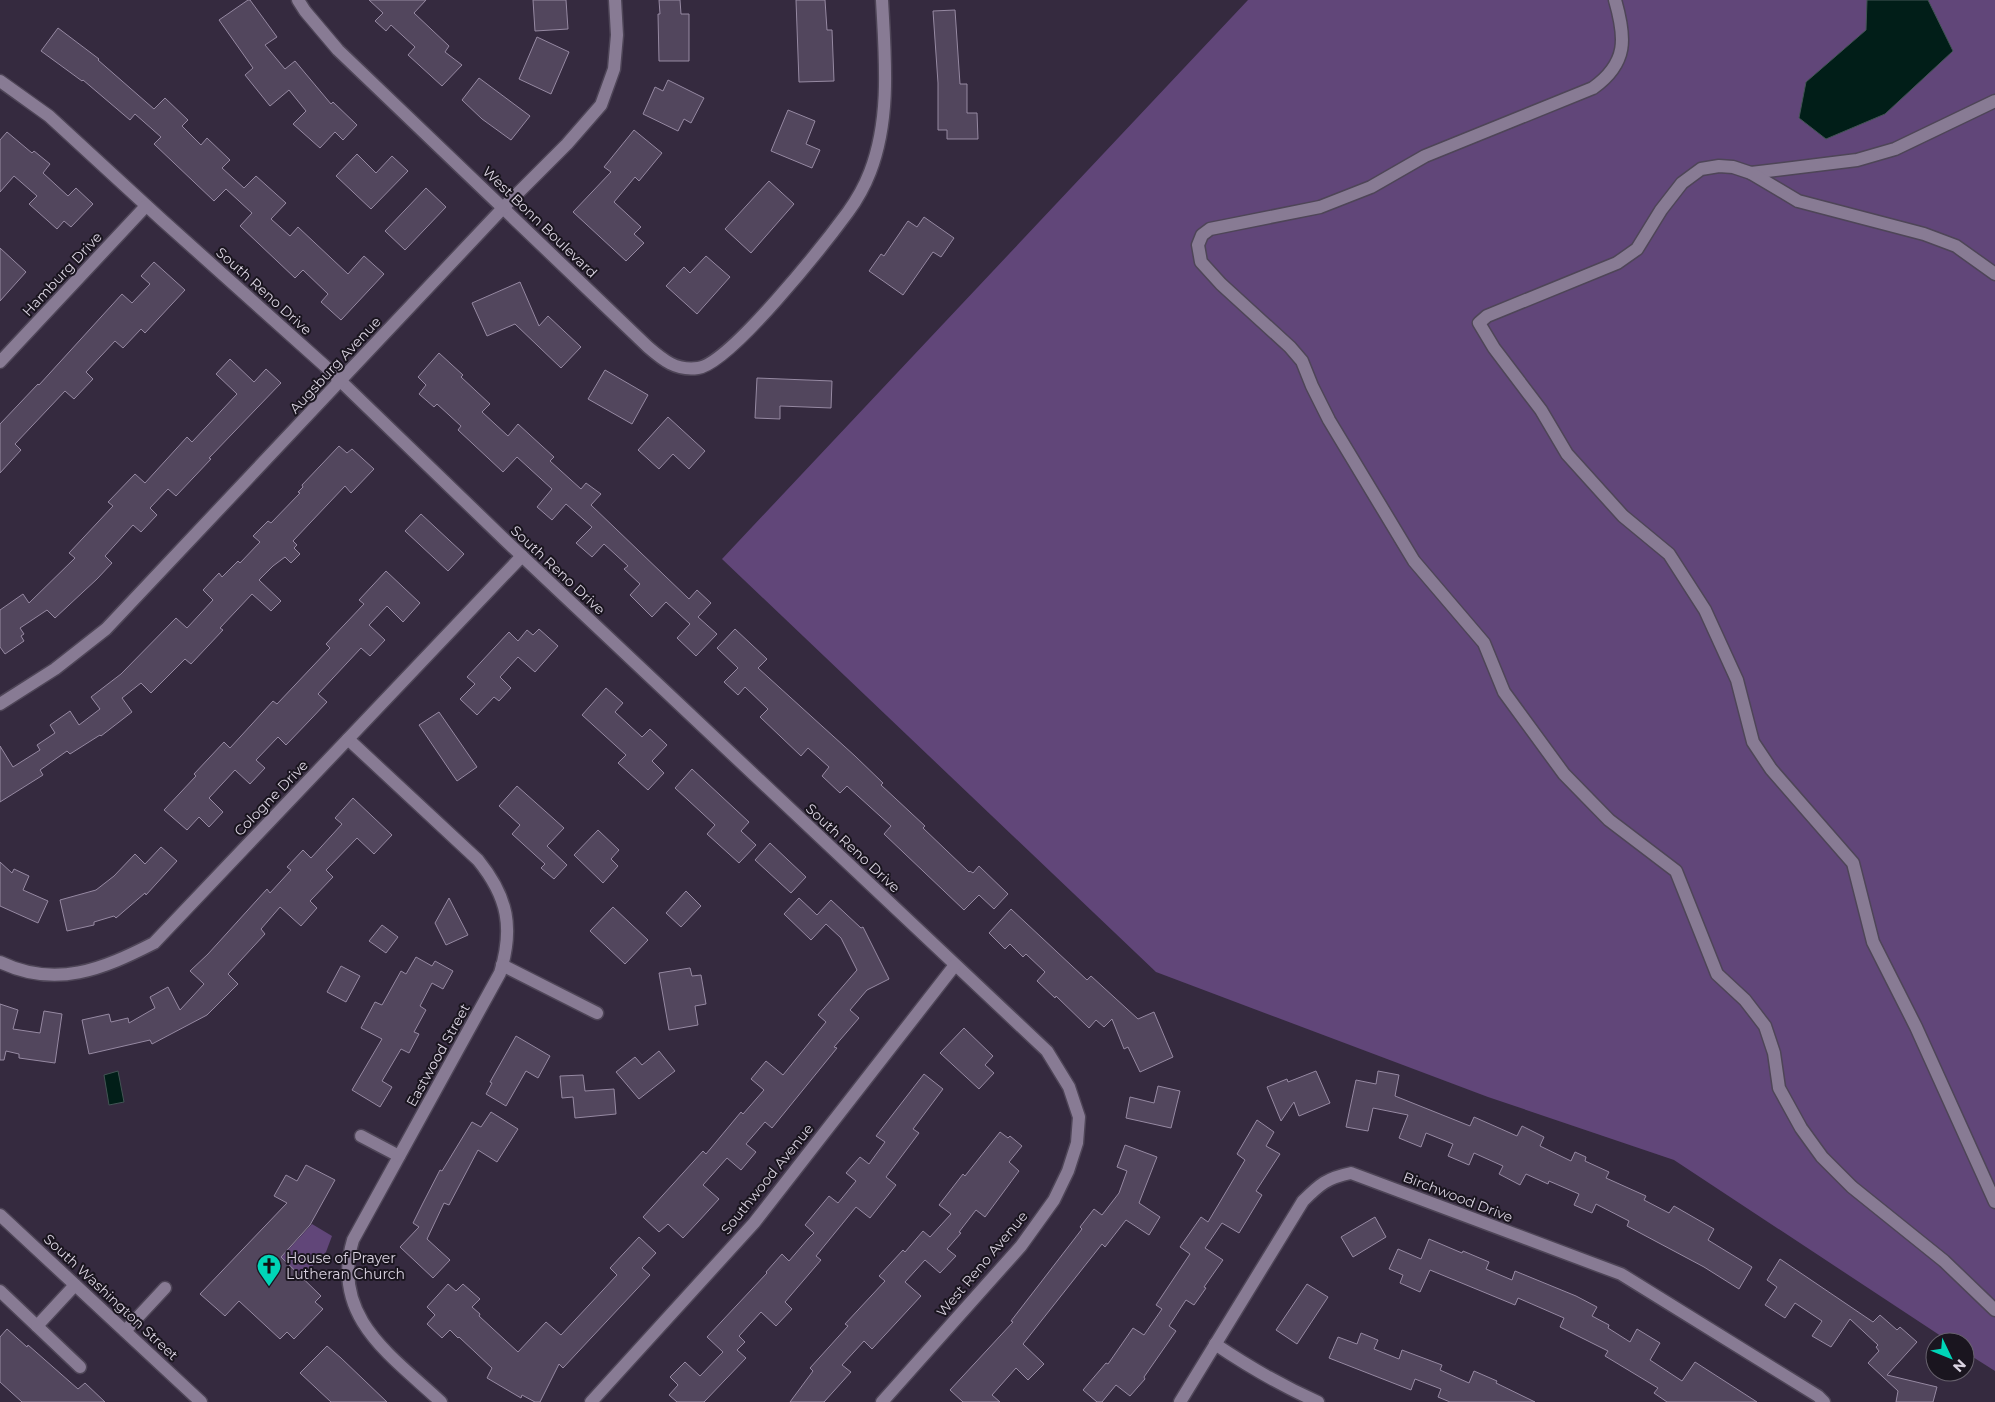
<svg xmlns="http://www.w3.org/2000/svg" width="1995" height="1402" viewBox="0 0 1995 1402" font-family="Montserrat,sans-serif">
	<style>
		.green { fill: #614679 }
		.water { fill: #011e18; stroke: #425454 }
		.building { fill: #52465d; stroke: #9689a2 }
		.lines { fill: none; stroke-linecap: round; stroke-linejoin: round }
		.minor-casing { stroke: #4e4557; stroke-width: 15 }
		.minor { stroke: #887b94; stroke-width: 12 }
		.labels { text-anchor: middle; stroke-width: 4; stroke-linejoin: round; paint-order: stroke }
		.street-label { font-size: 14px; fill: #dad3e1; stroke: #1a151f }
		.poi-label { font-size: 14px; fill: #dad3e1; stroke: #1a151f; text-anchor: start }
	</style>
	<rect width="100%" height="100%" fill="#352a3f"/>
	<g class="green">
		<polygon points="1248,0 1995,0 1995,1371 1965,1352 1965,1342 1950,1342 1674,1160 1488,1097 1156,972 722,559"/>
		<polygon points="312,1224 332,1236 326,1252 302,1277 295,1270 290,1275 277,1262"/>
	</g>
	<g class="water">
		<polygon points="1867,0 1928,0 1953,51 1885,114 1826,139 1799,118 1806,82 1866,30"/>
		<polygon points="118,1071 124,1102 109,1105 104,1075"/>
	</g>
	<g class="building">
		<polygon points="248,0 250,0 277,37 265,45 285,69 295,61 331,104 333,102 357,125 343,140 335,132 320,148 293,124 306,111 289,90 270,106 245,75 253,68 219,20"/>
		<polygon points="369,0 426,0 414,13 449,46 445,52 462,65 442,86 408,55 415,47 391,25 386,31 375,21 383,13"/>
		<polygon points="533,0 566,0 568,29 535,31"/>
		<polygon points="659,0 680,0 681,14 689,14 689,61 659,61 658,14 660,14"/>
		<polygon points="796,0 825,0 827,30 832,30 834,81 799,82"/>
		<polygon points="955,10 960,84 967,84 967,113 977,113 978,139 947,139 947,130 938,130 938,83 933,11"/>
		<polygon points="58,28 99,59 98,60 154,109 165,98 188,120 182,126 201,145 207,138 230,160 222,168 244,188 256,176 286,203 271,219 290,236 298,227 348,274 364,256 384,274 341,320 321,302 328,294 303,270 295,278 240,226 252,213 226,189 214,201 154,144 161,137 135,114 130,120 83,80 82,81 41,51"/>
		<polygon points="537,37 569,52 551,94 519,79"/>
		<polygon points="479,78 530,116 511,140 482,119 462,100"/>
		<polygon points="668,80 704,98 691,123 684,119 678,131 643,114 655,87 663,91"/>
		<polygon points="788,110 815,121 806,144 820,150 812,168 771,151"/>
		<polygon points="634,130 662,153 639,181 635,177 614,202 641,227 634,234 644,243 626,261 573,212 611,172 604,167"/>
		<polygon points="7,132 32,153 34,151 50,164 43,173 68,196 76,188 93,204 71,227 64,221 57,229 29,204 37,196 14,176 0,192 0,140"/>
		<polygon points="357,154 376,173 392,156 408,171 371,209 336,176"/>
		<polygon points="769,181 794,204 751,253 725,229"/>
		<polygon points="426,188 446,207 405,250 385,231"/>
		<polygon points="924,217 954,238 941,257 933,252 903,295 869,271 881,254 884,256 908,221 917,227"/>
		<polygon points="0,248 26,272 0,301"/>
		<polygon points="706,256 730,277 697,314 666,286 684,267 690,273"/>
		<polygon points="154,262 185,290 145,333 141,329 123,348 115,341 86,372 93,379 74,399 65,391 15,444 21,450 0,473 0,424 38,384 39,385 122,294 132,303 150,284 141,276"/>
		<polygon points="520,282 539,326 548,316 581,347 561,368 515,324 487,336 472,303"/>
		<polygon points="439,353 463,375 461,377 490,404 482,412 508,436 518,424 554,457 550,461 581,489 586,483 601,494 591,505 689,599 697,590 711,603 698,617 717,634 696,656 677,638 690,624 666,602 652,617 630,595 640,584 624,569 628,566 604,544 592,557 576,543 592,527 566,504 552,520 537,507 552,489 517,457 503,472 458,430 461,426 437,404 434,407 419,394 426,385 418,377"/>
		<polygon points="230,359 254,382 266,369 281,383 209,458 211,459 176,496 168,489 150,508 157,515 141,532 133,525 105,556 112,563 97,579 55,618 47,610 20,628 24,634 21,636 24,641 5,654 0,647 0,610 23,594 29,603 75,558 69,553 113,506 108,502 135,474 145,483 187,437 192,442 237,394 216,374"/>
		<polygon points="605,370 648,395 632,424 588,399"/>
		<polygon points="757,378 832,381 831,408 780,406 780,419 755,418"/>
		<polygon points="668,417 705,451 689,469 673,454 659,469 638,450"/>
		<polygon points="339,446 347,453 352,449 374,469 351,493 345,486 293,541 297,545 294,548 300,554 291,563 285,557 273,566 259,580 281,601 271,611 252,594 220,628 223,630 191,664 185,659 151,693 141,683 122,698 132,712 101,736 100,735 70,754 67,751 40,770 43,775 0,802 0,746 13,767 40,750 37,745 55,733 50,725 70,711 79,725 100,709 91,697 121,674 176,618 187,628 213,600 203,590 219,573 222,577 238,561 240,563 260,542 253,536 268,521 271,523 300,493 298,492 303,487 302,485"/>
		<polygon points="421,514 464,554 448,571 405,531"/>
		<polygon points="386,571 420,603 403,622 387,606 369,625 385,640 370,656 361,648 318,694 327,702 311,719 286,745 278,737 256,760 265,768 250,784 235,770 209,798 223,812 209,827 199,817 187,830 164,810 196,776 194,774 224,742 230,748 273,701 277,704 330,648 326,644 364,604 359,600"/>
		<polygon points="539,629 558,646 535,672 518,657 500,677 511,688 499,701 494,697 477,715 460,699 475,684 467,677 509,632 518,641 527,630 533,635"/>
		<polygon points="735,629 767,659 758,668 855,756 883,783 881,785 925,826 923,828 969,872 970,871 973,873 979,866 1008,894 994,909 979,895 964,910 884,834 891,826 847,786 840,793 822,776 829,767 808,748 801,756 760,717 768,709 745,687 738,695 724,682 738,668 717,648"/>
		<polygon points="606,688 623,703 615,712 642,737 650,729 667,745 652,761 664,773 648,790 618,763 626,755 582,715"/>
		<polygon points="439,712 477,767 457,781 419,725"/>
		<polygon points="692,769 749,822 741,831 756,845 739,863 707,834 715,825 675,788"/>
		<polygon points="517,786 564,828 547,846 567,865 554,879 541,868 545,864 512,834 520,825 499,806"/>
		<polygon points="353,798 392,835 374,854 357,838 326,870 333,877 310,901 317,908 301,926 280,907 261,929 265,934 228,974 238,984 207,1015 152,1044 150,1040 89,1054 82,1020 109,1014 111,1022 128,1018 129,1023 155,1008 150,997 168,987 180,1010 204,984 190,971 208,954 267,889 270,893 291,870 287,867 303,850 311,858 342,824 335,818"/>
		<polygon points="598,830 619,850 611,859 618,866 603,883 574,855"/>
		<polygon points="770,843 806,877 791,893 755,860"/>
		<polygon points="161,847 177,861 146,895 145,893 116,918 114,916 94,922 94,925 67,931 60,900 96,890 114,876 135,854 145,864"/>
		<polygon points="0,862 12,873 14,869 29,876 23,890 48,901 38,923 0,906"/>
		<polygon points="686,891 701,906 681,927 666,913"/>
		<polygon points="449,898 468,935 446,945 435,923"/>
		<polygon points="799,898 817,915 831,900 861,928 863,927 889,979 867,990 850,1010 859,1018 834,1047 837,1048 772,1128 765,1122 746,1144 756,1152 741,1170 727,1158 703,1185 719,1199 698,1222 683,1238 668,1224 659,1232 643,1217 703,1151 706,1154 741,1112 743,1114 764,1090 751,1079 766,1061 783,1075 826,1022 818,1015 857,970 841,938 826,924 811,940 784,914"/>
		<polygon points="613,907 648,940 625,964 590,931"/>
		<polygon points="1011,909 1087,980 1091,976 1138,1019 1154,1012 1173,1057 1140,1072 1128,1047 1124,1049 1112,1019 1104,1027 1096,1020 1089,1028 1056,996 1055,998 1037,981 1045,972 1026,954 1023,957 1010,944 1005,949 989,933"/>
		<polygon points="382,925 398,937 386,953 369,941"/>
		<polygon points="416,957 432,966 435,961 453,971 443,989 432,983 420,1006 426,1010 414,1032 419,1034 409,1053 401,1049 382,1081 392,1087 380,1107 352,1090 382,1039 361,1028 375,1002 382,1005 401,971 406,974"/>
		<polygon points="341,966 360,976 346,1002 327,992"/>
		<polygon points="690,968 692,976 701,975 706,1004 695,1006 698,1025 669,1030 659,973"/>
		<polygon points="0,1004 18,1010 13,1029 40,1033 44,1011 62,1014 55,1063 19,1058 19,1054 6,1051 4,1060 0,1060"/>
		<polygon points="964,1028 993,1056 985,1065 994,1073 979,1089 940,1053"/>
		<polygon points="516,1036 550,1056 538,1078 526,1071 506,1106 486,1094 492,1083 490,1082"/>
		<polygon points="659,1051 675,1071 639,1099 616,1072 635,1057 642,1065"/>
		<polygon points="1316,1071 1330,1103 1299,1116 1294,1102 1281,1121 1267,1087 1287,1079 1288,1082"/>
		<polygon points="1378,1071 1399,1075 1395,1096 1470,1126 1474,1117 1517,1136 1522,1126 1544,1137 1540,1146 1571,1161 1575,1152 1586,1157 1585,1161 1609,1172 1606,1178 1646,1196 1644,1200 1669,1213 1674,1206 1714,1229 1708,1240 1752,1267 1739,1289 1704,1267 1627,1226 1629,1221 1596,1204 1592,1213 1574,1205 1579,1194 1549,1181 1548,1184 1526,1174 1520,1185 1499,1174 1503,1166 1474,1153 1469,1165 1448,1156 1453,1144 1426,1133 1421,1147 1399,1138 1408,1115 1373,1108 1368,1131 1346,1127 1356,1080 1376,1084"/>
		<polygon points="924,1074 943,1089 913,1129 919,1133 886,1177 896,1185 870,1218 856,1207 816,1256 821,1260 785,1302 792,1309 776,1326 761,1312 739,1336 745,1342 737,1350 746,1358 704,1402 677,1402 669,1395 678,1385 670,1377 685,1362 700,1376 723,1352 707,1337 767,1273 766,1272 782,1254 789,1261 808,1239 814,1233 805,1225 829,1196 838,1203 856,1181 846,1173 860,1157 869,1164 885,1142 876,1136"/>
		<polygon points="583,1075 585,1091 614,1089 616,1114 575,1118 573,1097 562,1098 560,1076"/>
		<polygon points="1158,1086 1180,1091 1171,1128 1126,1118 1130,1097 1154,1103"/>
		<polygon points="491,1112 518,1129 497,1162 478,1150 449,1205 444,1203 427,1239 450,1260 433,1278 400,1247 419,1227 413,1223 423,1203 440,1170 442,1171 472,1122 481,1127"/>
		<polygon points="1257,1120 1274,1132 1266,1146 1280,1154 1256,1191 1262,1195 1239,1233 1222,1223 1205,1248 1223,1260 1204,1287 1206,1288 1194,1305 1186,1300 1169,1326 1176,1331 1144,1377 1145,1379 1130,1396 1116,1385 1102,1402 1097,1402 1083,1390 1106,1363 1108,1364 1133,1328 1144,1335 1162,1309 1156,1305 1190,1254 1180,1247 1201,1217 1208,1222 1245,1160 1237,1154"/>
		<polygon points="1000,1132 1008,1138 1010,1136 1022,1146 1009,1162 1019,1171 985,1217 976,1210 959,1232 961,1233 947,1249 956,1256 940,1273 925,1260 905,1282 921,1296 872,1349 864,1341 842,1365 851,1372 824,1402 790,1402 813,1371 810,1368 848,1326 845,1324 885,1281 879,1276 903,1250 905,1252 923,1231 930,1237 951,1214 939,1205 963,1174 965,1176"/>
		<polygon points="1125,1145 1157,1157 1139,1203 1160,1217 1149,1235 1126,1220 1105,1247 1102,1244 1023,1344 1044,1364 1028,1380 1016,1368 992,1395 1000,1402 963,1402 950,1390 1013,1322 1011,1321 1082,1229 1080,1227 1094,1209 1102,1215 1119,1193 1127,1171 1117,1167"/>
		<polygon points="306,1165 335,1180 310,1225 281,1257 321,1296 315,1302 323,1309 294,1339 287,1332 280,1339 239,1301 225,1316 200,1294 287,1203 274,1196 286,1175 297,1181"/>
		<polygon points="1375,1217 1386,1237 1353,1257 1341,1237"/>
		<polygon points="639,1237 656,1253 642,1268 650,1275 563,1368 559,1364 540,1402 535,1402 522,1395 521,1398 487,1378 492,1368 459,1337 458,1338 450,1330 442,1338 427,1324 435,1315 427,1307 448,1284 456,1291 463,1284 480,1299 472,1307 480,1314 479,1316 518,1352 546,1322 561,1335 617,1275 610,1268"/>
		<polygon points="1429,1239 1462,1253 1463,1251 1489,1262 1486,1269 1512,1280 1515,1271 1576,1296 1597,1307 1592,1316 1609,1325 1608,1328 1630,1342 1637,1329 1660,1343 1650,1360 1682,1381 1695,1362 1757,1402 1667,1402 1654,1393 1658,1388 1605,1356 1608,1351 1560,1327 1564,1318 1518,1298 1515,1305 1430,1270 1420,1292 1400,1283 1403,1275 1389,1269 1398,1249 1421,1259"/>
		<polygon points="1780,1259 1873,1322 1880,1315 1897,1330 1900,1327 1917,1342 1887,1375 1937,1387 1933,1402 1896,1402 1898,1391 1868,1363 1879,1351 1876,1347 1878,1345 1850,1319 1831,1347 1812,1336 1822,1321 1795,1303 1785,1318 1765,1305 1777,1287 1767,1280"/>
		<polygon points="1307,1284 1328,1297 1297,1344 1276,1330"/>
		<polygon points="7,1329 27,1347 28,1345 78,1389 85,1383 105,1402 22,1402 0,1382 0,1337"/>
		<polygon points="1361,1333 1378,1340 1374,1349 1399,1359 1402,1350 1442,1365 1440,1370 1469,1383 1474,1371 1497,1381 1496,1383 1535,1402 1450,1402 1438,1397 1441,1389 1415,1379 1411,1390 1329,1358 1338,1337 1357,1344"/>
		<polygon points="327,1346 341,1358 387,1402 331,1402 300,1373"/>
	</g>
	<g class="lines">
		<defs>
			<g id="minor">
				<path d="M298,0L305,11L338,50L648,347C663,360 676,371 698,368C730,364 826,242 848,212C856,201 865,185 870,172C891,118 885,57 882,0"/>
				<path d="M1615,0C1626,38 1628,63 1593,88L1425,156L1371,187L1320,207L1210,229L1202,235L1198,245L1201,262L1221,284L1290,347L1302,361L1312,386L1329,420L1414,561L1484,643L1504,692L1564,774L1609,820L1676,871L1717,974L1745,1000L1765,1026L1774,1053L1779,1088L1801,1128L1822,1157L1852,1187L1944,1261L1995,1310"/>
				<polyline points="0,81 49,116 161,219 325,366 505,540 1047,1051 1069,1087 1079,1117 1077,1143 1068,1171 1054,1200 1021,1246 882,1402"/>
				<polyline points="1751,173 1857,160 1895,149 1995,101"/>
				<polyline points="1995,274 1956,246 1924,234 1798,201 1751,173 1733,167 1719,166 1701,169 1682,183 1661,210 1637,249 1617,263 1487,316 1479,323 1494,348 1541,410 1567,454 1623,516 1669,554 1705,610 1737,680 1753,742 1771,769 1853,863 1873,942 1916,1027 1995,1202"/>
				<polyline points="0,362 146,206"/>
				<polyline points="0,704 55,669 106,629 503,208 567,144 601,105 614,69 617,35 615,0"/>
				<path d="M348,739L478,860C508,897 514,928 500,973L353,1240C330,1317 392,1356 441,1402"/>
				<path d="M0,962C56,989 103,969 154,943L522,556"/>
				<polyline points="502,965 597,1013"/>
				<polyline points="361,1136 399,1156"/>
				<polyline points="0,1215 201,1402"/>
				<polyline points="0,1291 80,1367"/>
				<polyline points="37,1326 75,1285"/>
				<polyline points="125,1331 165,1288"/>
				<path d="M1215,1344C1249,1367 1282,1386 1318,1402"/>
				<polyline points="591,1402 754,1223 955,965"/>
				<path d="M1180,1402L1303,1201C1320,1184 1327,1178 1351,1173L1621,1274L1818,1396L1824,1402"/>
			</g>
		</defs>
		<use href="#minor" class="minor-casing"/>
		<use href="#minor" class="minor"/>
	</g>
	<defs>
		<symbol id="church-pin" viewBox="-11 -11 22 30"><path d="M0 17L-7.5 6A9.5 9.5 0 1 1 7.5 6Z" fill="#00d5b7" stroke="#1a151f"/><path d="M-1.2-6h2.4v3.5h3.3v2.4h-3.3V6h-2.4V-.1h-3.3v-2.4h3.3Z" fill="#111"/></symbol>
	</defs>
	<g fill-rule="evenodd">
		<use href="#church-pin" x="255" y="1252" width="28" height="38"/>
	</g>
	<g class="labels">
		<g class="street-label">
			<text transform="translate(540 222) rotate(44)" y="5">West Bonn Boulevard</text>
			<text transform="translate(62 274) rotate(-47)" y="5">Hamburg Drive</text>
			<text transform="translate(264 291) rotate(42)" y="5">South Reno Drive</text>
			<text transform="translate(335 365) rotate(-47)" y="5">Augsburg Avenue</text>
			<text transform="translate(558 570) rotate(43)" y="5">South Reno Drive</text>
			<text transform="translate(271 798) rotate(-46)" y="5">Cologne Drive</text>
			<text transform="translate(853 848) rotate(43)" y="5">South Reno Drive</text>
			<text transform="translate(438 1055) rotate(-61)" y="5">Eastwood Street</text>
			<text transform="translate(767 1179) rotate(-51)" y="5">Southwood Avenue</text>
			<text transform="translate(1458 1197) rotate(21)" y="5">Birchwood Drive</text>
			<text transform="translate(982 1264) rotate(-50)" y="5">West Reno Avenue</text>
			<text transform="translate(111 1297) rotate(43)" y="5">South Washington Street</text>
		</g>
		<g class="poi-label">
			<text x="286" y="1263">House of Prayer<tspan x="286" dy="16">Lutheran Church</tspan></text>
		</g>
	</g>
	<g transform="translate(1950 1357) rotate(133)"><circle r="24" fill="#1a151f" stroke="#67616d"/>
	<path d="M0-4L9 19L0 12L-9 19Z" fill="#00d5b7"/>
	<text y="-8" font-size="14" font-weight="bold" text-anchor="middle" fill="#dad3e1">N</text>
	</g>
</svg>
